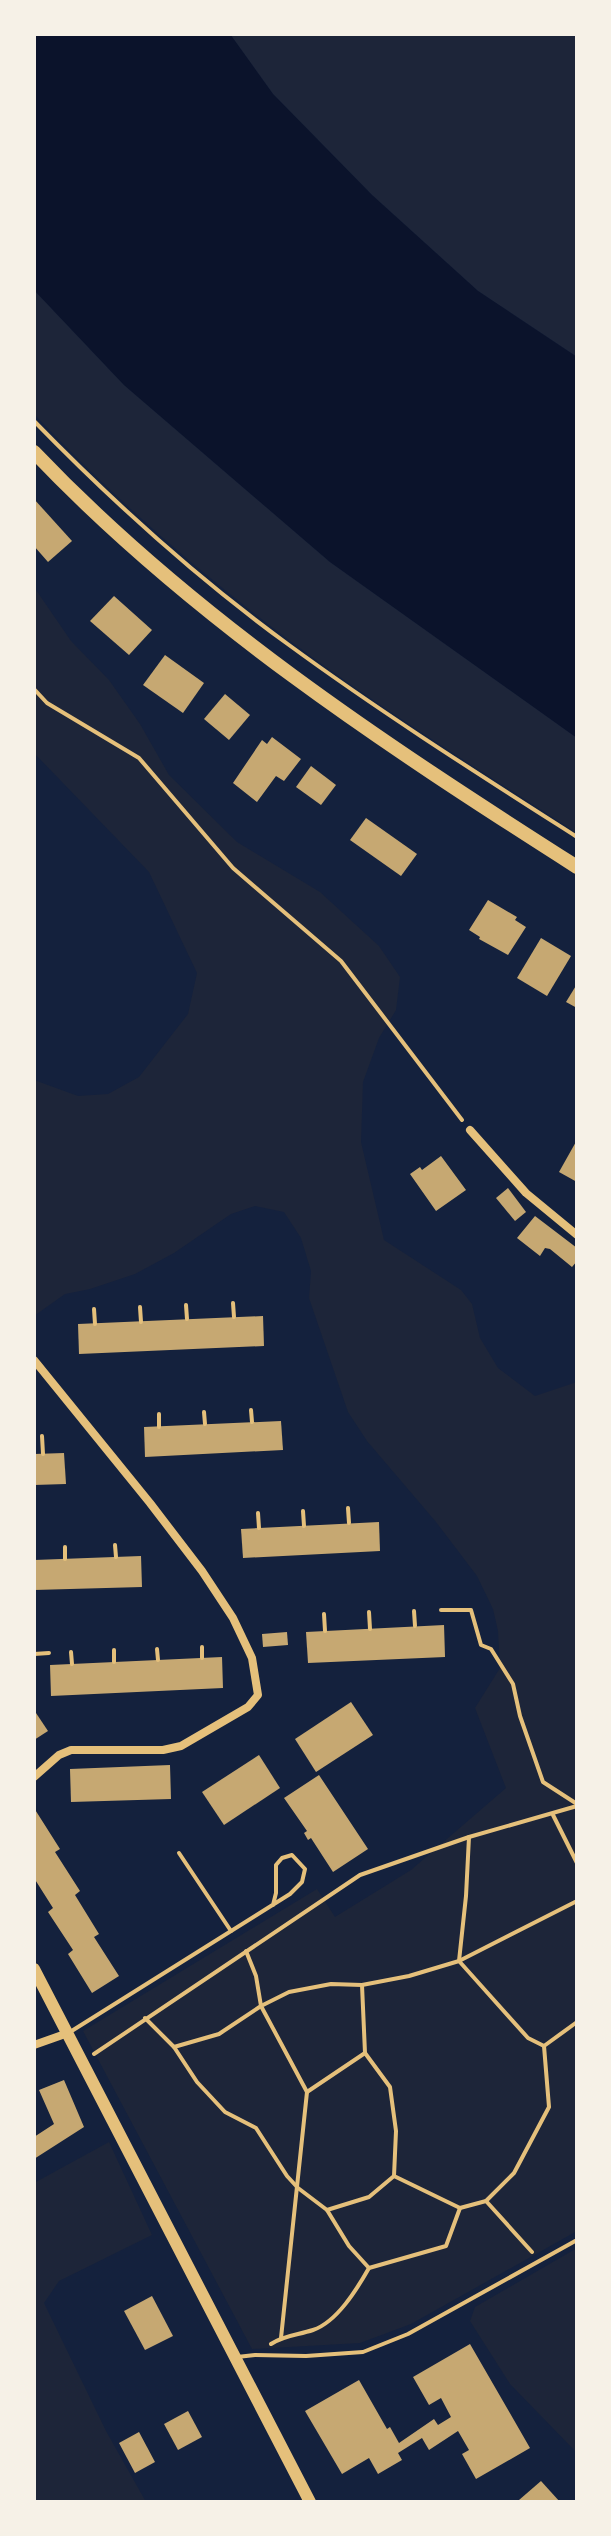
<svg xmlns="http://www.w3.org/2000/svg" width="611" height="2536" viewBox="0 0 611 2536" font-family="Manrope,sans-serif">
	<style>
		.green { fill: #1d2539 }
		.water { fill: #0b132b }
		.building { fill: #c6a872 }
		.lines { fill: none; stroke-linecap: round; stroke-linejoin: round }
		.path { stroke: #e5c07b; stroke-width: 4 }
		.service { stroke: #e5c07b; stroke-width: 4 }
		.minor { stroke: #e5c07b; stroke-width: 8 }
		.secondary { stroke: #e5c07b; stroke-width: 12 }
		.primary { stroke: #e5c07b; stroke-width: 14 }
	</style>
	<rect width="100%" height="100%" fill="#14213d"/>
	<g class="green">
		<polygon points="230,34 577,34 577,357 478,291 372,195 273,94"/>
		<path d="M34,290L124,385L330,562L577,738V833C480,770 381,709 289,640C198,572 112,496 34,414Z"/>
		<polygon points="34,587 71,641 109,680 140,724 169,775 237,842 320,892 379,946 400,977 396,1010 379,1038 363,1082 361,1142 384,1240 461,1290 472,1304 480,1338 498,1368 535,1396 577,1382 577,2231 411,2324 360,2343 252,2349 83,2031 317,1889 335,1917 411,1870 506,1788 475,1708 500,1668 498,1631 493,1609 477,1576 436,1522 367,1441 348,1412 309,1298 311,1271 301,1238 284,1212 255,1206 231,1214 174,1253 135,1274 90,1289 65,1294 34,1316 34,1080 78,1096 108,1094 139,1077 188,1014 197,973 149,872 34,753"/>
		<polygon points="109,2142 152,2235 59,2281 44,2303 106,2431 146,2502 34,2502 34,2183"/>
		<polygon points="577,2248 577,2453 510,2384 470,2321 475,2307"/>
	</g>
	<polygon class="water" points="34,34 230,34 273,94 372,195 478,291 577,357 577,738 330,562 124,385 34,290"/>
	<g class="building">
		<polygon points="34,499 72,541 48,562 34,546"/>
		<polygon points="114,596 152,630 129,655 90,621"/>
		<polygon points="165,655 204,683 183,713 143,685"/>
		<polygon points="225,694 250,715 229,740 204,719"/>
		<polygon points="272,737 301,759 284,781 276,776 257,802 233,783 262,740 267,744"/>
		<polygon points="311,766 336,785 321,805 296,787"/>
		<polygon points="366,818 417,854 401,876 350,840"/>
		<polygon points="488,900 517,917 515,920 526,927 508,955 479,939 480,937 469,930"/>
		<polygon points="541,938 571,956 547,996 517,978"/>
		<polygon points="577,984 577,1008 566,1002"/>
		<polygon points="577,1140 577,1182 559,1172"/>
		<polygon points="441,1156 466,1190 436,1211 410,1174 420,1167 422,1170"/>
		<polygon points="508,1188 526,1212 515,1221 496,1198"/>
		<polygon points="535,1216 577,1248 577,1261 572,1267 550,1249 545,1248 540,1256 517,1238"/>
		<polygon points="263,1316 264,1346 79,1354 78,1324"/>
		<polygon points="281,1421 283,1450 145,1457 144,1427"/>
		<polygon points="64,1453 66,1484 34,1485 34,1454"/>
		<polygon points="379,1522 380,1551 243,1558 241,1529"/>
		<polygon points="141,1556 142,1587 34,1590 34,1560"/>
		<polygon points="444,1625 445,1657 308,1663 306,1632"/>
		<polygon points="287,1632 288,1645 263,1647 262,1634"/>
		<polygon points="222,1657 223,1688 51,1696 50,1665"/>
		<polygon points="351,1702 373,1735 316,1772 295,1739"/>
		<polygon points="34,1710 48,1731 34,1740"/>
		<polygon points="259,1755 280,1788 224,1825 202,1792"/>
		<polygon points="170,1765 171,1799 71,1802 70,1769"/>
		<polygon points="319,1775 368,1849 333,1872 311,1838 308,1840 304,1833 307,1831 284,1798"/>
		<polygon points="34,1808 60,1849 55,1852 80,1891 75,1895 99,1934 94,1937 119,1976 92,1993 68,1954 73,1950 48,1912 53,1908 34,1878"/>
		<polygon points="64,2080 84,2127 34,2159 34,2137 54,2124 39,2090"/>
		<polygon points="152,2296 173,2336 145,2350 124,2311"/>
		<polygon points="470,2344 530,2448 476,2479 462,2454 469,2450 458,2431 429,2450 422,2438 398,2453 402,2460 378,2474 369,2458 342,2474 305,2411 359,2380 387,2429 390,2427 399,2443 434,2419 438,2425 451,2417 441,2398 429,2405 413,2377"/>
		<polygon points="188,2411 202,2437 178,2450 164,2424"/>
		<polygon points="139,2432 155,2462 135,2473 119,2443"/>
		<polygon points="541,2481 560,2502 521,2502 519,2500"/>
	</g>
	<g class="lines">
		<g class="path">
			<path d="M34,421C112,501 198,579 289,645C382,713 480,775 577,837"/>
			<polyline points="34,689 47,703 139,758 233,868 341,961 462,1120"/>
			<polyline points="233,1303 234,1317"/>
			<polyline points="186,1305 187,1319"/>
			<polyline points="140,1307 141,1322"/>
			<polyline points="94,1309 95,1324"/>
			<polyline points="251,1410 252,1422"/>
			<polyline points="204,1412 205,1424"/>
			<polyline points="159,1414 159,1427"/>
			<polyline points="42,1436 43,1454"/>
			<polyline points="348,1508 349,1523"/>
			<polyline points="303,1511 304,1526"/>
			<polyline points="258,1513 259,1528"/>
			<polyline points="115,1545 116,1557"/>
			<polyline points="65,1547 65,1559"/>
			<polyline points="441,1610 471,1610 481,1645 491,1649 513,1684 520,1716 543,1782 577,1804"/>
			<polyline points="414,1611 415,1626"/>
			<polyline points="369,1612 370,1629"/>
			<polyline points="324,1614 325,1631"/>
			<polyline points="202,1647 202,1658"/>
			<polyline points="157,1649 158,1660"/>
			<polyline points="114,1650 114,1662"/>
			<polyline points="71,1652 72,1664"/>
			<polyline points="34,1654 49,1653"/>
			<polyline points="553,1815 577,1863"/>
			<polyline points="362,1985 365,2053 390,2087 396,2131 394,2176 460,2208"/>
			<polyline points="145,2018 174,2047 197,2082 225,2112 256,2128 287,2176 298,2188 327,2210 349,2246 369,2268"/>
			<polyline points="544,2046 528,2038 459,1961 577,1901"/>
			<polyline points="174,2047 219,2034 261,2006 256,1976 246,1951"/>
			<polyline points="94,2054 360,1875 469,1837 577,1806"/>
			<polyline points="307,2092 365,2053"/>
			<polyline points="486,2201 532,2252"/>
			<polyline points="327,2210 369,2197 394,2176"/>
			<polyline points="281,2338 307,2092 261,2006 289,1992 331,1984 362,1985 409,1976 459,1961 466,1896 469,1837"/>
			<path d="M271,2344C284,2335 298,2335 313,2330C337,2322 357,2289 369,2268L446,2246L460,2208L486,2201L514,2173L549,2107L544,2046L577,2022"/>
		</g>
		<g class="service">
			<polyline points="179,1853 231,1931"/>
			<polyline points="70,2032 290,1894 302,1882 305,1869 292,1855 282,1858 276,1865 276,1893 273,1905"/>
			<polyline points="237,2357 255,2355 306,2356 363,2352 408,2334 577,2240"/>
		</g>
		<g class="minor">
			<polyline points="470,1130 526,1193 577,1235"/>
			<polyline points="34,1360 150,1503 202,1571 233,1618 252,1658 258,1695 248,1707 181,1746 163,1750 71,1750 59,1755 34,1777"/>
			<polyline points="34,2045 68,2033"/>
		</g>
		<polyline class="secondary" points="34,1969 310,2502"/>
		<path class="primary" d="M34,452C192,618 384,744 577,867"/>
	</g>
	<rect width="611" height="2536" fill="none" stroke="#f6f1e7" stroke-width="72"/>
</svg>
